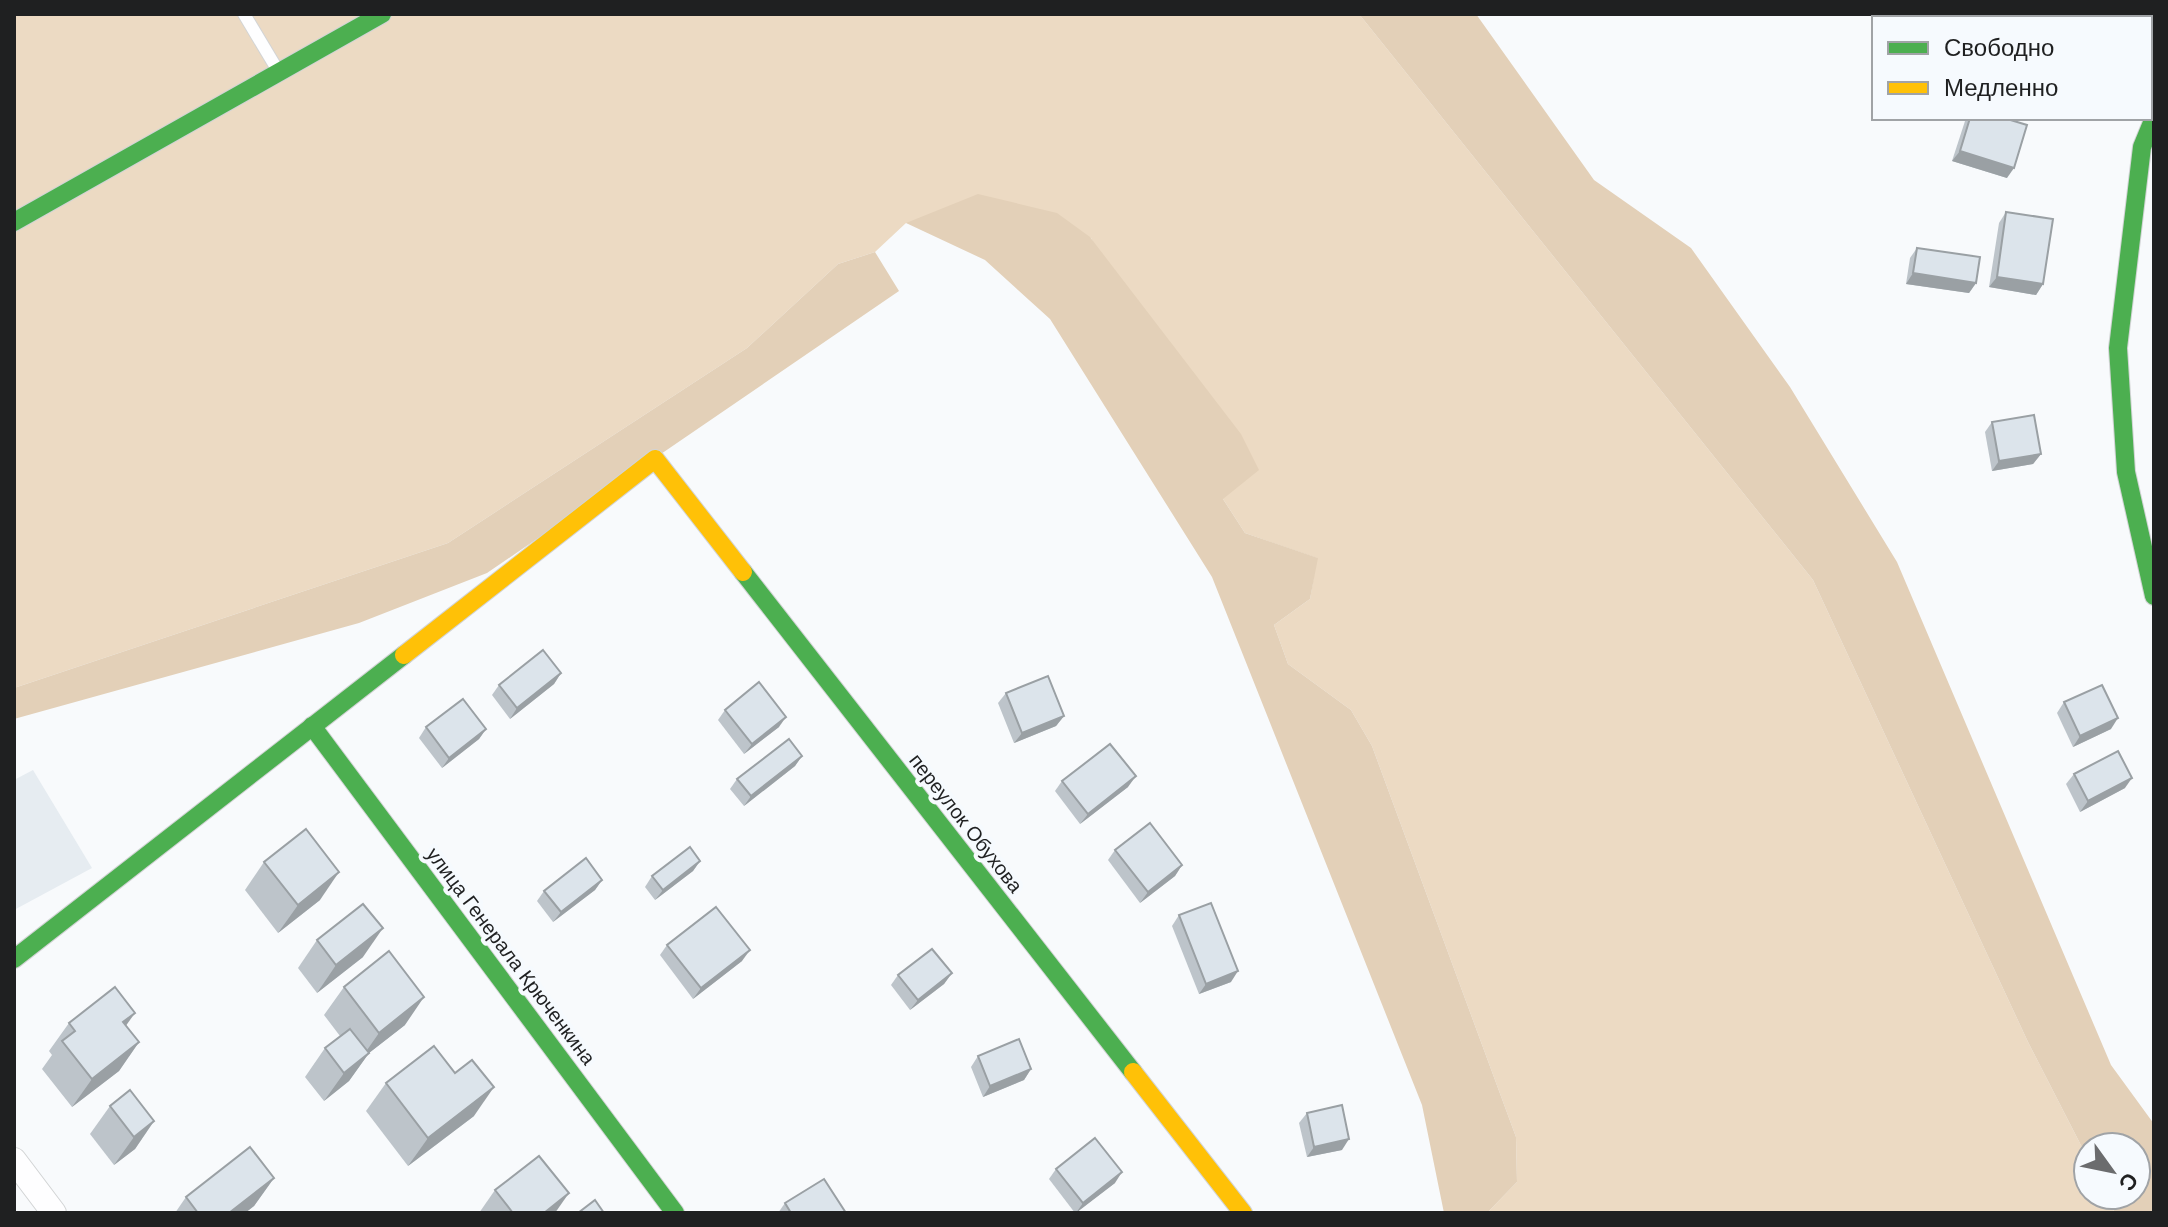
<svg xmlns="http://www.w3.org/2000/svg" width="2168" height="1227" viewBox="0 0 2168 1227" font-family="Helvetica,sans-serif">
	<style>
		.built { fill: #e6ecf1 }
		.green { fill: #ecdac3 }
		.forest { fill: #e3d0b8 }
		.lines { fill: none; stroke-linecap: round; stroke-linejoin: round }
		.lane-casing { stroke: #d2d4d5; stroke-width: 14 }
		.street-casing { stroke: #d2d4d5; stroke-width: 26 }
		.fast-casing { stroke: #d2d4d5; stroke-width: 20 }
		.slow-casing { stroke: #d2d4d5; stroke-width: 20 }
		.lane { stroke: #fefeff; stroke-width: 12 }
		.street { stroke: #fefeff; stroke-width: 24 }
		.fast { stroke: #4caf50; stroke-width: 18 }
		.slow { stroke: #ffc107; stroke-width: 18 }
		.wall { fill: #bdc4ca }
		.shaded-wall { fill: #9aa0a4 }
		.building { fill: #dce4eb; stroke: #9aa0a4; stroke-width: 2 }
		.labels { text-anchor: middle; stroke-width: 8; stroke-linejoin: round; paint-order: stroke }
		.street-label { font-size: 20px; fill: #1f2021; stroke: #f6fafe }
	</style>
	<rect width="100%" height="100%" fill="#f8fafc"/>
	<polygon class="built" points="33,770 92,868 14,910 14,780"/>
	<polygon class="green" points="14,14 1359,14 1813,580 2028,1042 2088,1159 2088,1195 2106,1195 2115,1213 1487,1213 1517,1182 1516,1137 1372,746 1351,710 1288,664 1274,625 1310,599 1317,558 1245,533 1223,499 1091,238 906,223 875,252 838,264 747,348 448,543 14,688"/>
	<g class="forest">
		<polygon points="1359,14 1476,14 1594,180 1691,248 1790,387 1897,562 2111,1065 2154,1124 2154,1213 2115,1213 2106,1195 2136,1195 2136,1147 2088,1147 2088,1159 2028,1042 1813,580"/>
		<polygon points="978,194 1057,213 1090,237 1241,434 1259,470 1223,499 1245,533 1318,558 1310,599 1274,625 1288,664 1351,710 1372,746 1516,1137 1517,1182 1487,1213 1444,1213 1422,1105 1212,577 1050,319 985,260 906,223"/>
		<polygon points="875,252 899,291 487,573 359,623 14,719 14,688 448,543 747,348 838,264"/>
	</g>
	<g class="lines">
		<defs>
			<polyline id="lane" points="244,14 277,69"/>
			<polyline id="street" points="14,1160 54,1213"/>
			<g id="fast">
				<polyline points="2154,118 2142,147 2118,348 2126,472 2154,596"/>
				<polyline points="14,222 382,14"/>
				<polyline points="743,572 1133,1072"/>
				<polyline points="312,726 675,1213"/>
				<polyline points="14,959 404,655"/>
			</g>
			<g id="slow">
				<polyline points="404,655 655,459 743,572"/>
				<polyline points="1133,1072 1243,1213"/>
			</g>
		</defs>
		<use href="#lane" class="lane-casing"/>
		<use href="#street" class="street-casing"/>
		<use href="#fast" class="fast-casing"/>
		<use href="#slow" class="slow-casing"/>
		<use href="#lane" class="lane"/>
		<use href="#street" class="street"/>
		<use href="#fast" class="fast"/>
		<use href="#slow" class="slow"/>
	</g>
	<g class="wall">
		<polygon points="1966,118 2004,118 2007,178 1952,161"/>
		<polygon points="2006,212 2043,284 2036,295 1989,287 1999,223"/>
		<polygon points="1917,248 1976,283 1969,293 1906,284 1910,258"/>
		<polygon points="1992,422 2041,454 2033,464 1992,471 1985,432"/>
		<polygon points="561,673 554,684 510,719 492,695 499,685"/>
		<polygon points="1006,693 1064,716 1056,726 1014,743 998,703"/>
		<polygon points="2064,702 2111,729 2073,747 2057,713"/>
		<polygon points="725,710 779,727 744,754 718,720"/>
		<polygon points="426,727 486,729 479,739 442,768 419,738"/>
		<polygon points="802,756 795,766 744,806 730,789 737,779"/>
		<polygon points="2074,774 2125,788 2080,812 2066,784"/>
		<polygon points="1062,781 1128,787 1080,824 1055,791"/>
		<polygon points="1115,850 1182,865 1175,876 1140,903 1108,860"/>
		<polygon points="700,861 693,871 655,900 645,887 652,876"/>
		<polygon points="264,862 320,900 278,933 245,890"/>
		<polygon points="602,880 595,890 553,922 537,901 544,891"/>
		<polygon points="1179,915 1231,982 1199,994 1172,926"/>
		<polygon points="317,940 363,957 317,993 298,968"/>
		<polygon points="667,945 742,961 693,999 660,955"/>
		<polygon points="952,973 944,984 910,1010 891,985 898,975"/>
		<polygon points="344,987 405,1025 369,1053 349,1081 324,1101 305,1077 325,1048 340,1036 324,1015"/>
		<polygon points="69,1023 126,1026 139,1042 119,1071 72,1107 42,1069 52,1055 49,1051"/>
		<polygon points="978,1056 1031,1069 1024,1080 983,1097 971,1067"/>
		<polygon points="386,1083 474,1116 408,1166 366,1111"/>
		<polygon points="110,1106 154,1121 135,1149 114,1165 90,1134"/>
		<polygon points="1307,1113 1342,1150 1307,1157 1299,1123"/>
		<polygon points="1056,1169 1115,1183 1075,1213 1049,1179"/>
		<polygon points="274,1178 254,1206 245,1213 175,1213 186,1197"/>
		<polygon points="495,1190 555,1213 479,1213"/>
		<polygon points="785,1203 846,1213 778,1213"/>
	</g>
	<g class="shaded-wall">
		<polygon points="1960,151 2014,168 2007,178 1952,161"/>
		<polygon points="1913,273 1976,283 1969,293 1906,284"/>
		<polygon points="1997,277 2043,284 2036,295 1989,287"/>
		<polygon points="2041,454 2033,464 1992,471 1999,461"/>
		<polygon points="561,673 554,684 510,719 517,708"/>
		<polygon points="1064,716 1056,726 1014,743 1022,733"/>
		<polygon points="786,717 779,727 744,754 752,744"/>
		<polygon points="2118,718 2111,729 2073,747 2080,736"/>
		<polygon points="486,729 479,739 442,768 449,758"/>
		<polygon points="802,756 795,766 744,806 751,796"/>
		<polygon points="1136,776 1128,787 1080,824 1088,814"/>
		<polygon points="2132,778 2125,788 2080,812 2088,801"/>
		<polygon points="700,861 693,871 655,900 663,890"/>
		<polygon points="1182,865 1175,876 1140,903 1148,892"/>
		<polygon points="339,872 320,900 278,933 298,905"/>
		<polygon points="602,880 595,890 553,922 561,912"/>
		<polygon points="383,928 363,957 317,993 336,965"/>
		<polygon points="750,950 742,961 693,999 701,988"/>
		<polygon points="1238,971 1231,982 1199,994 1206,984"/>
		<polygon points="952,973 944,984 910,1010 918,1000"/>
		<polygon points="424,997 405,1025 369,1053 349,1081 324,1101 344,1073 360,1060 379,1033"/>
		<polygon points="135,1013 115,1041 123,1022"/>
		<polygon points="139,1042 119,1071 72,1107 92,1079"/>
		<polygon points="1031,1069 1024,1080 983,1097 990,1086"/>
		<polygon points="494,1087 474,1116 408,1166 428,1138"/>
		<polygon points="154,1121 135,1149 114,1165 134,1137"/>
		<polygon points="1349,1139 1342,1150 1307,1157 1314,1147"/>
		<polygon points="1122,1172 1115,1183 1076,1213 1083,1203"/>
		<polygon points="274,1178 254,1206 245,1213 229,1213"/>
		<polygon points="569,1193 555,1213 544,1213"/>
	</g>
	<g class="building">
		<polygon points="1970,118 2004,118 2027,125 2014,168 1960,151"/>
		<polygon points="2006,212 2053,219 2043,284 1997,277"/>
		<polygon points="1917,248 1980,257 1976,283 1913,273"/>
		<polygon points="2034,415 2041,454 1999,461 1992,422"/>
		<polygon points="543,650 561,673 517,708 499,685"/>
		<polygon points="1048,676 1064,716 1022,733 1006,693"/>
		<polygon points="759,682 786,717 752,744 725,710"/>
		<polygon points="2102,685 2118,718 2080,736 2064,702"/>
		<polygon points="463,699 486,729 449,758 426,727"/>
		<polygon points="789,739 802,756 751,796 737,779"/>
		<polygon points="1110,744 1136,776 1088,814 1062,781"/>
		<polygon points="2118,751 2132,778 2088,801 2074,774"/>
		<polygon points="1150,823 1182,865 1148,892 1115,850"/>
		<polygon points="306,829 339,872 298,905 264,862"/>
		<polygon points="690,847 700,861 663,890 652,876"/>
		<polygon points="586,858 602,880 561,912 544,891"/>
		<polygon points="1211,903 1238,971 1206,984 1179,915"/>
		<polygon points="363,904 383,928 336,965 317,940"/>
		<polygon points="716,907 750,950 701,988 667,945"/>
		<polygon points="932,949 952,973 918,1000 898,975"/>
		<polygon points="389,951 424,997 379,1033 344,987"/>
		<polygon points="115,987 135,1013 123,1022 139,1042 92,1079 62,1041 75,1031 69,1023"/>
		<polygon points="350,1029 369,1053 344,1073 325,1048"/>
		<polygon points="1019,1039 1031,1069 990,1086 978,1056"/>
		<polygon points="434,1046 455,1073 472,1060 494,1087 428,1138 386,1083"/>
		<polygon points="130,1090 154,1121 134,1137 110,1106"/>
		<polygon points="1342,1105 1349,1139 1314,1147 1307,1113"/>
		<polygon points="1095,1138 1122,1172 1083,1203 1056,1169"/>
		<polygon points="250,1147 274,1178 229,1213 198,1213 186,1197"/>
		<polygon points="539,1156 569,1193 544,1213 513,1213 495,1190"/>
		<polygon points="824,1179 846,1213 791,1213 785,1203"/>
		<polygon points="595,1200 604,1213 578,1213"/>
	</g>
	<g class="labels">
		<g class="street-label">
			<text transform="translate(966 823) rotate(52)" y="7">переулок Обухова</text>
			<text transform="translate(511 956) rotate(53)" y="7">улица Генерала Крюченкина</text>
		</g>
	</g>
	<rect width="2168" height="1227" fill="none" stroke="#1f2021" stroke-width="32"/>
	<rect x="1872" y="16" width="280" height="104" fill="#f6fafe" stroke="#a0a3a6" stroke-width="2"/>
	<rect x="1888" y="42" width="40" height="12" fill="#4caf50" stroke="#a0a3a6" stroke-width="2"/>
	<text x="1944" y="56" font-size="24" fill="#1f2021">Свободно</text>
	<rect x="1888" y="82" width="40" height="12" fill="#ffc107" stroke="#a0a3a6" stroke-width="2"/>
	<text x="1944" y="96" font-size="24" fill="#1f2021">Медленно</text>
	<g transform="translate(2112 1171) rotate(123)"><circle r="38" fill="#f6fafe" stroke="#a0a3a6" stroke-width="2"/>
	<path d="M0-6L14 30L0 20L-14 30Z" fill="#6b6c6e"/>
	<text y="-12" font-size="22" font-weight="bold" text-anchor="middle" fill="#1f2021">С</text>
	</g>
</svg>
